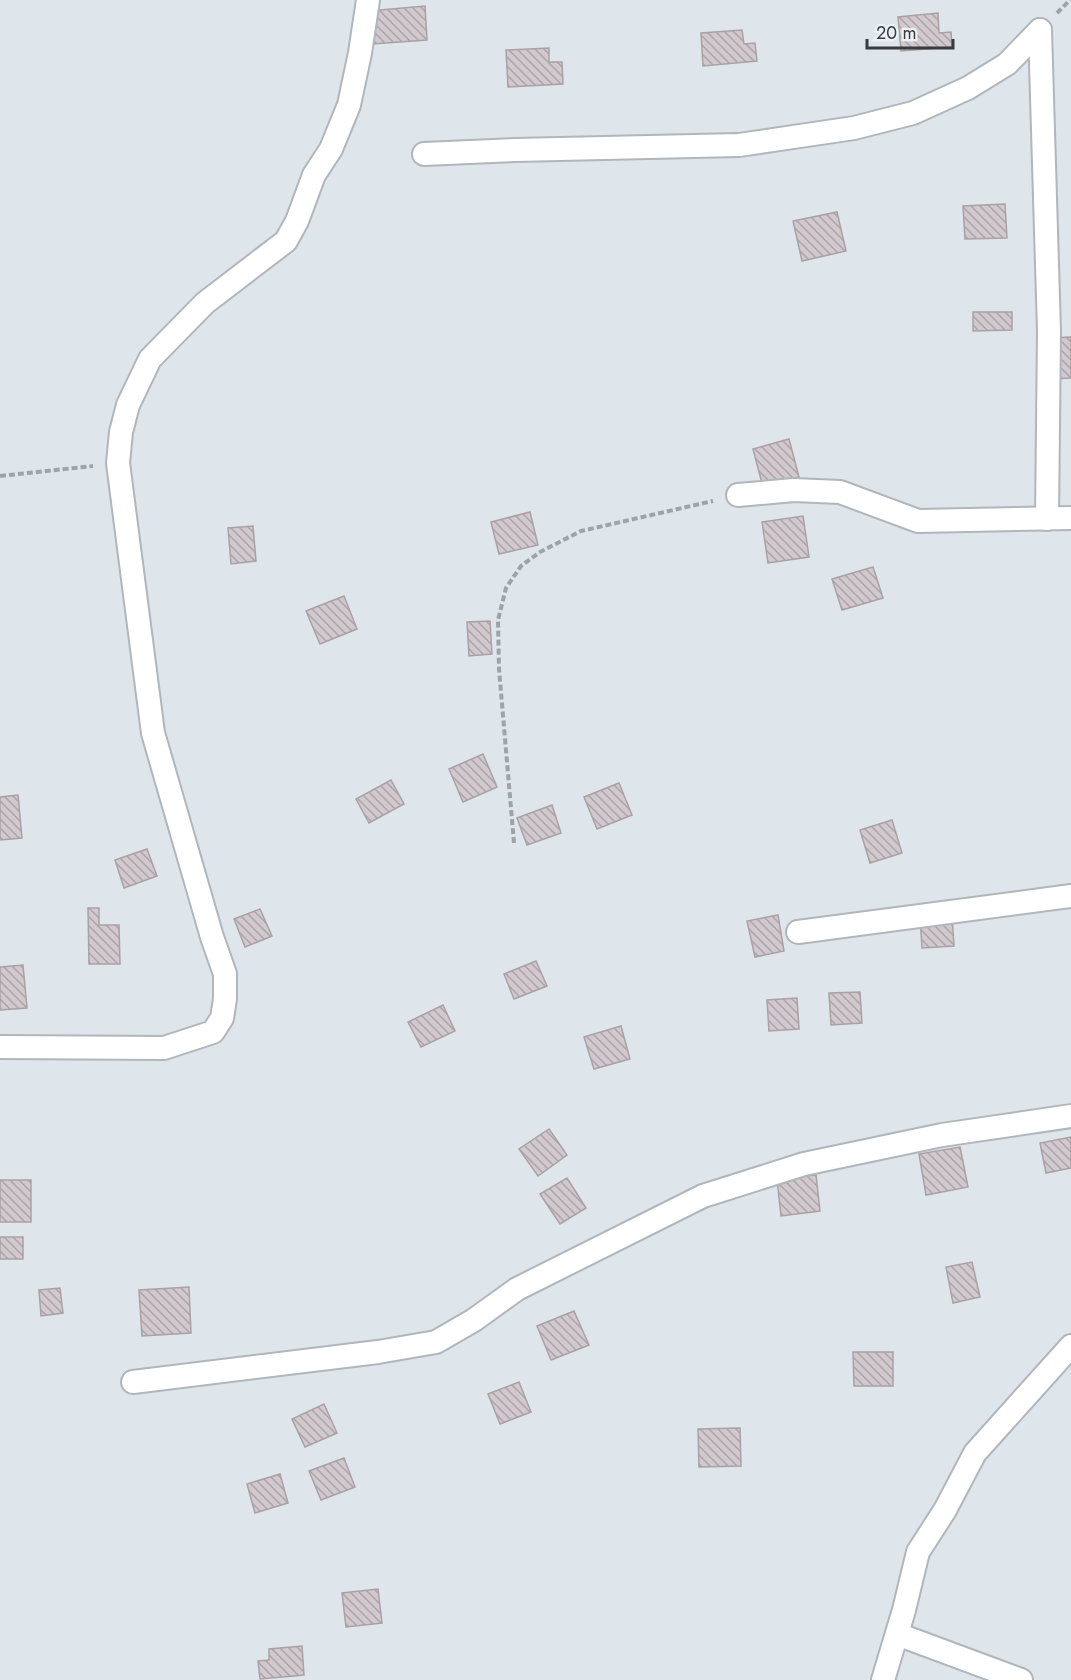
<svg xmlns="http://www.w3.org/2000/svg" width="1071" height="1680" viewBox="0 0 1071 1680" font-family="Jost,sans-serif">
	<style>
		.building { fill: url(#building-back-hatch); stroke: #a9a1a5; stroke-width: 1.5 }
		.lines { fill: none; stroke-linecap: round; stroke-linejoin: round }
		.minor-casing { stroke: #b0b6bc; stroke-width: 26 }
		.path { stroke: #9ea3a7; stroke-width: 4; stroke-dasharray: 6 3; stroke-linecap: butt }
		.minor { stroke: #fff; stroke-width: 22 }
	</style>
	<defs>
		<pattern id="building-back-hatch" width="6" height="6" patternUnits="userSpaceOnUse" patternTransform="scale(1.5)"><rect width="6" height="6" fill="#d1c9cd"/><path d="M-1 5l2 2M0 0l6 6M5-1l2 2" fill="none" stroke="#aba4a8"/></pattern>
	</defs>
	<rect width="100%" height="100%" fill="#dee5eb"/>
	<g class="building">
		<polygon points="425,6 427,40 372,44 369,11"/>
		<polygon points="938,13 939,33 951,32 952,47 901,51 898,17"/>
		<polygon points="742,30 744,44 755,43 757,61 703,66 701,33"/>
		<polygon points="549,48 549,62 562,62 563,84 508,87 506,50"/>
		<polygon points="1005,204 1007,238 965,239 963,206"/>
		<polygon points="837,212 846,251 802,261 793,221"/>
		<polygon points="973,312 1012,312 1012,330 973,331"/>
		<polygon points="1071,337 1071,378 1055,379 1053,338"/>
		<polygon points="789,439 799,477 763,487 753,449"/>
		<polygon points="530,512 538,545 499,554 491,522"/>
		<polygon points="803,516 809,557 768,563 762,522"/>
		<polygon points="253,526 256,561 231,564 228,528"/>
		<polygon points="873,567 883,598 842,610 832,579"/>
		<polygon points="344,596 357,629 320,644 306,611"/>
		<polygon points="490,621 492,654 469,656 467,622"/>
		<polygon points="483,754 497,787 463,802 449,769"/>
		<polygon points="391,780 404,804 369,823 356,799"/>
		<polygon points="619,783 632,815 597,829 584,797"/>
		<polygon points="18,795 22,838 0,840 0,797"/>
		<polygon points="552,805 561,833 527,845 517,818"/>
		<polygon points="892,820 902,853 870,863 860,830"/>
		<polygon points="147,849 157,876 124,888 115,860"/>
		<polygon points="88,908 99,908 99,925 119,925 120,964 89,964"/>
		<polygon points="260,909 272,936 245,947 234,919"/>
		<polygon points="778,915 784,951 755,957 747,921"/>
		<polygon points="952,915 954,946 922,948 920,917"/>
		<polygon points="536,961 547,986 514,999 504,974"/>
		<polygon points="23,965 27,1008 0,1010 0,967"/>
		<polygon points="860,992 862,1023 831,1025 829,993"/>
		<polygon points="797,998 799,1029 769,1031 767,1000"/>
		<polygon points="443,1005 455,1031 421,1047 408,1022"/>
		<polygon points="621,1026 630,1059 594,1069 584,1037"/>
		<polygon points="549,1129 567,1155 538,1176 519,1149"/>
		<polygon points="1071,1137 1071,1168 1046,1173 1040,1143"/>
		<polygon points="960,1147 968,1187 926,1195 919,1154"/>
		<polygon points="816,1175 820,1211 781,1216 777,1179"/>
		<polygon points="567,1178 586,1208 560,1224 540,1194"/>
		<rect x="0" y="1180" width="31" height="42"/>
		<rect x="0" y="1237" width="23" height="22"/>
		<polygon points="972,1262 980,1297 953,1303 946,1267"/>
		<polygon points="189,1287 191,1333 142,1336 139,1290"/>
		<polygon points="60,1288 63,1313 41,1316 39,1290"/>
		<polygon points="574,1311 589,1345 551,1360 537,1326"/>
		<polygon points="853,1352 893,1352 893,1386 854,1386"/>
		<polygon points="519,1382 531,1412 500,1424 488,1394"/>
		<polygon points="324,1404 337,1433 305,1447 292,1419"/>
		<polygon points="740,1428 741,1466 699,1467 698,1429"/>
		<polygon points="344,1458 355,1487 321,1500 309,1471"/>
		<polygon points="280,1474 288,1503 255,1513 247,1484"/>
		<polygon points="378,1589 382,1623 346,1627 342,1593"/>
		<polygon points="302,1646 304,1675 260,1679 258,1661 269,1660 269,1649"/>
	</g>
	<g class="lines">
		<defs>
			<g id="minor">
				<polyline points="1040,30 1049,331 1047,519"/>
				<polyline points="424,154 515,150 739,145 854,128 913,113 968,88 1007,64 1040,30"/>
				<polyline points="738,495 794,490 840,492 918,521 1071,518"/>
				<polyline points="798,932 1071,896"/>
				<polyline points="0,1047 164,1048 213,1032 222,1018 225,999 225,974 212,937 153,733 118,463 121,432 128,405 150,359 205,303 286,241 297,221 314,175 331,149 349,105 360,53 368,0"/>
				<polyline points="133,1382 378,1352 436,1342 474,1320 517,1289 703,1196 804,1164 942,1135 1071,1116"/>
				<polyline points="897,1634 1021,1680"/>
				<polyline points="883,1680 904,1610 918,1552 945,1510 975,1453 1071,1346"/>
			</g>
		</defs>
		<use href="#minor" class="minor-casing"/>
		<g class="path">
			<polyline points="1057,13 1070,0"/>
			<polyline points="0,476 93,466"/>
			<polyline points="514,843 499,669 498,620 506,588 521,566 540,552 581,531 713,501"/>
		</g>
		<use href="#minor" class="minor"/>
	</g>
	<path d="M867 39v9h86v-9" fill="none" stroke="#393b3d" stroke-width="3"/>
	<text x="876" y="39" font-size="18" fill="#393b3d" stroke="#ebf2f8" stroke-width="4.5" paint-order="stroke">20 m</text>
</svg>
